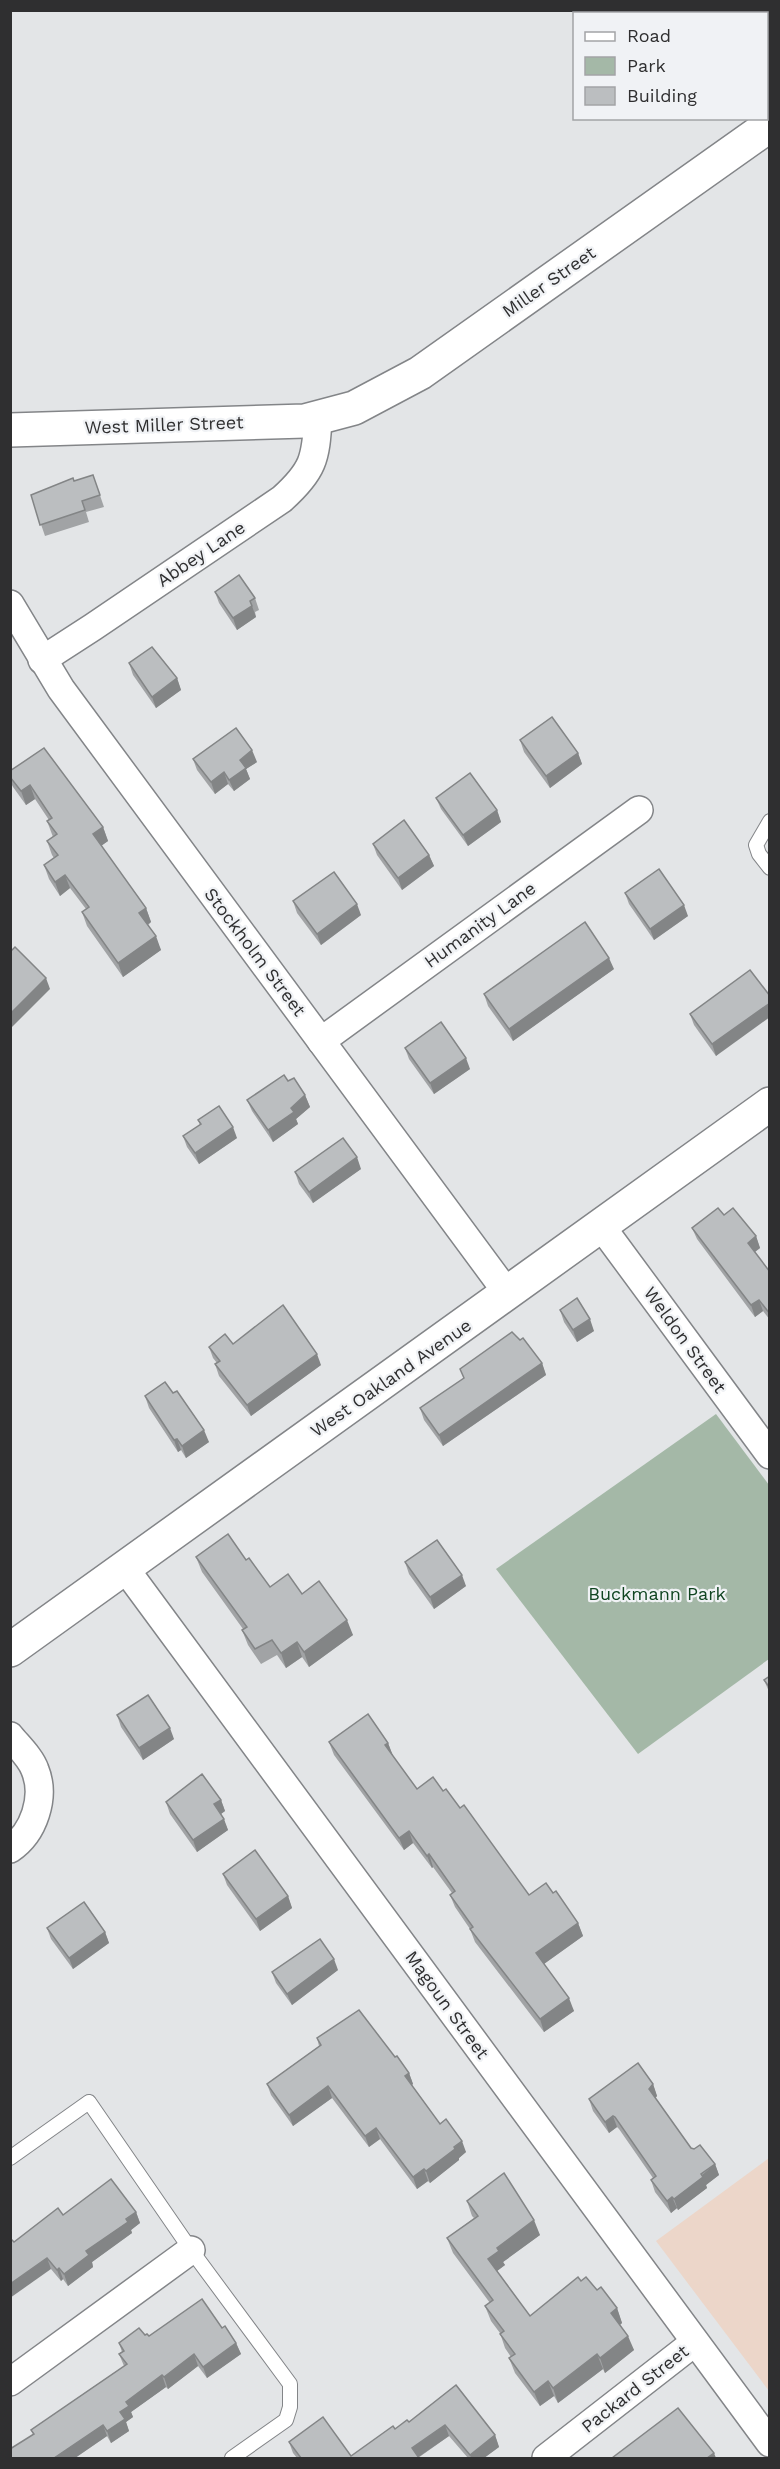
<svg xmlns="http://www.w3.org/2000/svg" width="780" height="2469" viewBox="0 0 780 2469" font-family="'Work Sans',sans-serif">
	<style>
		.education { fill: #ecd6c9 }
		.green { fill: #a4b8a7 }
		.lines { fill: none; stroke-linecap: round; stroke-linejoin: round }
		.lane-casing { stroke: #838588; stroke-width: 16 }
		.street-casing { stroke: #838588; stroke-width: 30 }
		.secondary-casing { stroke: #838588; stroke-width: 36 }
		.lane { stroke: #fff; stroke-width: 14 }
		.street { stroke: #fff; stroke-width: 27 }
		.secondary { stroke: #fff; stroke-width: 33 }
		.wall { fill: #a1a3a5 }
		.shaded-wall { fill: #838586 }
		.building { fill: #bbbec0; stroke: #838586; stroke-width: 1.5 }
		.labels { text-anchor: middle; stroke-width: 4.5; stroke-linejoin: round; paint-order: stroke }
		.street-label { font-size: 18px; fill: #2f2f30; stroke: #f0f2f5 }
		.park-label { font-size: 18px; fill: #0f4420; stroke: #f0f2f5 }
	</style>
	<rect width="100%" height="100%" fill="#e3e5e7"/>
	<polygon class="education" points="769,2158 769,2391 656,2241"/>
	<polygon class="green" points="716,1414 769,1485 769,1659 638,1754 496,1569"/>
	<g class="lines">
		<defs>
			<g id="lane">
				<polyline points="770,821 756,845 759,854 770,868"/>
				<polyline points="10,2158 89,2102 191,2250 290,2384 290,2407 286,2420 232,2458"/>
			</g>
			<g id="street">
				<polyline points="10,604 61,689 508,1294"/>
				<path d="M42,660L93,627L282,499C313,471 316,459 318,418"/>
				<polyline points="321,1041 639,810"/>
				<polyline points="601,1226 770,1455"/>
				<polyline points="124,1567 770,2443"/>
				<path d="M10,1736C18,1746 31,1758 35,1770C46,1797 34,1833 10,1849"/>
				<polyline points="10,2382 191,2250"/>
				<polyline points="546,2458 695,2342"/>
			</g>
			<g id="secondary">
				<polyline points="10,430 305,421 354,408 420,373 770,125"/>
				<polyline points="10,1650 770,1104"/>
			</g>
		</defs>
		<use href="#lane" class="lane-casing"/>
		<use href="#street" class="street-casing"/>
		<use href="#secondary" class="secondary-casing"/>
		<use href="#lane" class="lane"/>
		<use href="#street" class="street"/>
		<use href="#secondary" class="secondary"/>
	</g>
	<g class="wall">
		<polygon points="93,475 104,507 86,512 89,522 45,536 31,495"/>
		<polygon points="215,592 255,598 259,610 255,612 256,617 237,630 219,603"/>
		<polygon points="129,663 177,678 181,690 156,708 133,675"/>
		<polygon points="520,740 578,753 582,764 550,788 524,752"/>
		<polygon points="193,759 257,762 246,769 250,779 234,791 228,784 215,794 197,770"/>
		<polygon points="10,771 103,827 108,841 101,846 146,908 151,922 148,925 161,950 123,977 87,926 82,912 86,909 70,888 60,896 49,879 44,865 54,858 52,855 47,841 53,837 47,821 49,820 35,799 26,805 13,787 10,781"/>
		<polygon points="436,798 497,810 501,822 468,846 441,809"/>
		<polygon points="373,844 429,855 434,866 402,890 377,855"/>
		<polygon points="625,893 688,916 654,940 629,904"/>
		<polygon points="293,901 361,915 321,945 297,913"/>
		<polygon points="614,969 513,1041 488,1006 484,994"/>
		<polygon points="770,996 716,1056 694,1025 690,1014"/>
		<polygon points="405,1048 470,1069 434,1094 409,1059"/>
		<polygon points="288,1081 305,1095 310,1107 296,1119 298,1124 273,1142 252,1111 247,1100"/>
		<polygon points="198,1120 237,1138 199,1164 187,1147 183,1136 200,1125"/>
		<polygon points="361,1169 313,1203 299,1184 295,1172"/>
		<polygon points="724,1215 756,1236 760,1248 755,1252 770,1272 770,1320 763,1311 755,1317 697,1239 692,1228"/>
		<polygon points="560,1310 594,1331 577,1342 564,1322"/>
		<polygon points="233,1344 321,1365 251,1416 219,1376 215,1364 217,1363 213,1358 209,1347"/>
		<polygon points="542,1363 546,1375 443,1446 424,1420 420,1408"/>
		<polygon points="145,1396 209,1442 186,1458 181,1450 178,1452 149,1408"/>
		<polygon points="196,1557 246,1560 270,1587 302,1594 353,1635 309,1667 302,1657 286,1668 277,1655 261,1664 248,1645 242,1630 243,1629 202,1572"/>
		<polygon points="405,1562 466,1586 434,1609 409,1574"/>
		<polygon points="770,1676 770,1694 764,1680"/>
		<polygon points="117,1715 174,1739 143,1760 121,1727"/>
		<polygon points="329,1742 388,1743 393,1756 417,1789 443,1791 460,1808 529,1895 553,1893 578,1923 583,1936 544,1964 574,2011 544,2032 475,1942 470,1929 455,1907 450,1895 452,1893 433,1867 432,1868 413,1843 404,1850 334,1755"/>
		<polygon points="221,1800 225,1811 221,1814 228,1830 197,1852 170,1814 166,1802"/>
		<polygon points="223,1874 288,1896 292,1908 260,1931 227,1885"/>
		<polygon points="47,1928 105,1932 109,1943 73,1969 51,1939"/>
		<polygon points="338,1970 292,2005 276,1983 272,1972"/>
		<polygon points="317,2038 395,2057 409,2073 413,2084 411,2085 440,2124 466,2152 459,2158 459,2160 430,2183 428,2181 417,2189 380,2139 369,2147 332,2098 293,2126 271,2095 267,2084 319,2046"/>
		<polygon points="653,2084 657,2096 655,2098 691,2148 715,2164 719,2175 706,2185 707,2188 678,2210 677,2208 671,2213 655,2192 651,2180 653,2178 619,2129 617,2127 609,2133 593,2111 589,2099"/>
		<polygon points="467,2201 540,2235 503,2262 505,2265 497,2271 530,2316 581,2281 597,2290 617,2308 622,2323 620,2325 634,2350 605,2373 603,2369 558,2403 554,2396 540,2406 515,2373 509,2358 511,2357 505,2348 500,2333 491,2321 485,2306 490,2303 453,2253 447,2238 474,2218 472,2216"/>
		<polygon points="136,2212 140,2223 131,2230 132,2233 92,2262 93,2267 68,2286 63,2279 61,2281 51,2269 14,2242 63,2215"/>
		<polygon points="222,2328 236,2343 241,2354 207,2378 198,2366 168,2389 166,2387 131,2412 133,2417 126,2422 129,2431 111,2443 107,2436 75,2458 10,2458 33,2434 31,2430 124,2366 119,2354 122,2352 119,2343 145,2335 149,2336"/>
		<polygon points="456,2385 495,2435 499,2447 484,2458 468,2458 449,2436 418,2458 419,2458 297,2458 293,2453 289,2442 351,2456 395,2429 409,2422"/>
	</g>
	<g class="shaded-wall">
		<polygon points="252,606 256,617 237,630 233,618"/>
		<polygon points="177,678 181,690 156,708 152,697"/>
		<polygon points="252,750 257,762 246,769 250,779 234,791 229,780 240,760"/>
		<polygon points="578,753 582,764 550,788 546,776"/>
		<polygon points="224,772 228,784 215,794 211,782"/>
		<polygon points="30,785 35,799 26,805 21,791"/>
		<polygon points="497,810 501,822 468,846 463,835"/>
		<polygon points="103,827 108,841 98,848 93,834"/>
		<polygon points="429,855 434,866 402,890 398,878"/>
		<polygon points="65,875 70,888 60,896 55,882"/>
		<polygon points="357,904 361,915 321,945 317,934"/>
		<polygon points="684,905 688,916 654,940 650,929"/>
		<polygon points="146,908 151,922 144,927 139,913"/>
		<polygon points="156,936 161,950 123,977 118,963"/>
		<polygon points="609,958 614,969 513,1041 509,1029"/>
		<polygon points="46,978 50,989 10,1029 10,1014"/>
		<polygon points="770,1003 770,1017 716,1056 712,1044"/>
		<polygon points="466,1058 470,1069 434,1094 430,1083"/>
		<polygon points="305,1095 310,1107 296,1119 298,1124 273,1142 268,1130"/>
		<polygon points="233,1127 237,1138 199,1164 195,1153"/>
		<polygon points="357,1157 361,1169 313,1203 309,1192"/>
		<polygon points="756,1236 760,1248 752,1254 748,1243"/>
		<polygon points="759,1300 763,1311 755,1317 751,1305"/>
		<polygon points="590,1319 594,1331 577,1342 573,1330"/>
		<polygon points="317,1354 321,1365 251,1416 247,1405"/>
		<polygon points="542,1363 546,1375 443,1446 439,1435"/>
		<polygon points="204,1430 209,1442 186,1458 182,1446"/>
		<polygon points="177,1439 181,1450 178,1452 174,1440"/>
		<polygon points="462,1575 466,1586 434,1609 430,1597"/>
		<polygon points="347,1620 353,1635 309,1667 304,1652"/>
		<polygon points="297,1642 302,1657 286,1668 281,1653"/>
		<polygon points="170,1728 174,1739 143,1760 139,1748"/>
		<polygon points="388,1743 393,1756 385,1745"/>
		<polygon points="221,1800 225,1811 218,1816 214,1804"/>
		<polygon points="224,1819 228,1830 197,1852 193,1840"/>
		<polygon points="409,1831 413,1843 404,1850 399,1838"/>
		<polygon points="429,1854 433,1867 432,1868 427,1856"/>
		<polygon points="288,1896 292,1908 260,1931 256,1919"/>
		<polygon points="578,1923 583,1936 541,1966 536,1953"/>
		<polygon points="105,1932 109,1943 73,1969 69,1958"/>
		<polygon points="334,1959 338,1970 292,2005 287,1994"/>
		<polygon points="569,1998 574,2011 544,2032 540,2019"/>
		<polygon points="409,2073 413,2084 409,2088 405,2076"/>
		<polygon points="653,2084 657,2096 653,2101 649,2089"/>
		<polygon points="328,2086 332,2098 293,2126 289,2115"/>
		<polygon points="613,2116 617,2127 609,2133 605,2122"/>
		<polygon points="376,2128 380,2139 369,2147 365,2136"/>
		<polygon points="462,2141 466,2152 459,2158 459,2160 430,2183 426,2171"/>
		<polygon points="715,2164 719,2175 706,2185 707,2188 678,2210 674,2199"/>
		<polygon points="424,2169 428,2181 417,2189 413,2177"/>
		<polygon points="672,2197 677,2208 671,2213 667,2201"/>
		<polygon points="136,2212 140,2223 131,2230 132,2233 92,2262 93,2267 68,2286 64,2274 86,2251"/>
		<polygon points="534,2220 540,2235 503,2262 505,2265 493,2274 488,2259 497,2248"/>
		<polygon points="47,2258 51,2269 10,2298 10,2284"/>
		<polygon points="59,2268 63,2279 61,2281 57,2270"/>
		<polygon points="617,2308 622,2323 616,2328 611,2313"/>
		<polygon points="628,2336 634,2350 605,2373 600,2358"/>
		<polygon points="236,2343 241,2354 207,2378 203,2367"/>
		<polygon points="194,2354 198,2366 168,2389 164,2377"/>
		<polygon points="597,2354 603,2369 558,2403 553,2388"/>
		<polygon points="162,2375 166,2387 131,2412 133,2417 126,2422 129,2431 111,2443 107,2431 126,2402"/>
		<polygon points="548,2381 554,2396 540,2406 534,2392"/>
		<polygon points="103,2425 107,2436 75,2458 54,2458"/>
		<polygon points="445,2425 449,2436 417,2458 412,2448"/>
		<polygon points="495,2435 499,2447 484,2458 471,2458 470,2455"/>
		<polygon points="714,2453 716,2458 707,2458"/>
	</g>
	<g class="building">
		<polygon points="93,475 100,495 82,501 85,510 40,525 31,495 73,478 74,481"/>
		<polygon points="239,575 255,598 250,601 252,606 233,618 215,592"/>
		<polygon points="152,647 177,678 152,697 129,663"/>
		<polygon points="552,717 578,753 546,776 520,740"/>
		<polygon points="236,728 252,750 240,760 246,768 229,780 224,772 211,782 193,759"/>
		<polygon points="44,748 103,827 93,834 146,908 139,913 156,936 118,963 82,912 89,907 65,875 55,882 44,865 58,855 47,841 57,834 47,821 52,818 30,785 21,791 10,777 10,771"/>
		<polygon points="470,773 497,810 463,835 436,798"/>
		<polygon points="404,820 429,855 398,878 373,844"/>
		<polygon points="659,869 684,905 650,929 625,893"/>
		<polygon points="334,872 357,904 317,934 293,901"/>
		<polygon points="585,922 609,958 509,1029 484,994"/>
		<polygon points="15,947 46,978 10,1014 10,952"/>
		<polygon points="750,970 770,996 770,1003 712,1044 690,1014"/>
		<polygon points="441,1022 466,1058 430,1083 405,1048"/>
		<polygon points="284,1075 288,1081 294,1078 305,1095 291,1108 294,1112 268,1130 247,1100"/>
		<polygon points="219,1106 233,1127 195,1153 183,1136 201,1124 198,1120"/>
		<polygon points="343,1138 357,1157 309,1192 295,1172"/>
		<polygon points="718,1208 724,1215 733,1208 756,1236 748,1243 770,1272 770,1314 759,1300 751,1305 692,1228"/>
		<polygon points="577,1298 590,1319 573,1330 560,1310"/>
		<polygon points="283,1305 317,1354 247,1405 215,1364 220,1361 209,1347 225,1334 233,1344"/>
		<polygon points="512,1332 520,1340 523,1338 542,1363 439,1435 420,1408 464,1378 460,1369"/>
		<polygon points="165,1382 173,1393 177,1391 204,1430 182,1446 177,1439 174,1440 145,1396"/>
		<polygon points="228,1534 246,1560 249,1558 270,1587 288,1574 302,1594 319,1581 347,1620 304,1652 297,1642 281,1653 272,1640 255,1649 242,1630 247,1627 196,1557"/>
		<polygon points="437,1540 462,1575 430,1597 405,1562"/>
		<polygon points="770,1676 770,1688 764,1680"/>
		<polygon points="148,1695 170,1728 139,1748 117,1715"/>
		<polygon points="368,1714 388,1743 385,1745 417,1789 433,1777 443,1791 446,1789 460,1808 464,1805 529,1895 546,1883 553,1893 556,1891 578,1923 536,1953 569,1998 540,2019 470,1929 473,1927 450,1895 455,1891 429,1854 427,1856 409,1831 399,1838 329,1742"/>
		<polygon points="202,1774 221,1800 214,1804 224,1819 193,1840 166,1802"/>
		<polygon points="255,1850 288,1896 256,1919 223,1874"/>
		<polygon points="84,1902 105,1932 69,1958 47,1928"/>
		<polygon points="320,1939 334,1959 287,1994 272,1972"/>
		<polygon points="359,2010 395,2057 397,2056 409,2073 405,2076 440,2124 446,2119 462,2141 454,2147 455,2149 426,2171 424,2169 413,2177 376,2128 365,2136 328,2086 289,2115 267,2084 321,2045 317,2038"/>
		<polygon points="638,2063 653,2084 649,2089 691,2148 694,2149 700,2145 715,2164 701,2174 703,2177 674,2199 672,2197 667,2201 651,2180 656,2176 615,2117 613,2116 605,2122 589,2099"/>
		<polygon points="504,2173 534,2220 497,2248 499,2251 488,2259 530,2316 578,2277 581,2281 586,2277 597,2290 601,2287 617,2308 611,2313 628,2336 600,2358 597,2354 553,2388 548,2381 534,2392 509,2358 515,2354 500,2334 504,2331 485,2306 493,2300 447,2238 478,2216 467,2201"/>
		<polygon points="111,2179 136,2212 126,2219 128,2222 86,2251 89,2255 64,2274 59,2268 57,2270 47,2258 10,2284 10,2238 14,2242 58,2208 63,2215"/>
		<polygon points="202,2299 222,2328 225,2326 236,2343 203,2367 194,2354 164,2377 162,2375 126,2402 129,2406 120,2412 125,2419 107,2431 103,2425 54,2458 10,2458 10,2449 34,2434 31,2430 127,2364 119,2354 124,2351 119,2343 139,2328 145,2335 147,2334 149,2336"/>
		<polygon points="456,2385 495,2435 470,2455 445,2425 412,2448 419,2458 301,2458 289,2442 323,2417 351,2456 393,2426 395,2429 407,2420 409,2422"/>
		<polygon points="678,2408 714,2453 707,2458 612,2458"/>
	</g>
	<g class="labels">
		<g class="street-label">
			<text transform="translate(549 282) rotate(-35)" y="6">Miller Street</text>
			<text transform="translate(164 425) rotate(-2)" y="6">West Miller Street</text>
			<text transform="translate(201 554) rotate(-34)" y="6">Abbey Lane</text>
			<text transform="translate(480 925) rotate(-36)" y="6">Humanity Lane</text>
			<text transform="translate(255 952) rotate(53)" y="6">Stockholm Street</text>
			<text transform="translate(685 1340) rotate(54)" y="6">Weldon Street</text>
			<text transform="translate(391 1378) rotate(-35)" y="6">West Oakland Avenue</text>
			<text transform="translate(447 2005) rotate(54)" y="6">Magoun Street</text>
			<text transform="translate(635 2389) rotate(-38)" y="6">Packard Street</text>
		</g>
		<g class="park-label">
			<text x="657" y="1600">Buckmann Park</text>
		</g>
	</g>
	<rect width="780" height="2469" fill="none" stroke="#2f2f30" stroke-width="24"/>
	<rect x="573" y="12" width="195" height="108" fill="#f0f2f5" stroke="#a3a4a6" stroke-width="1.5"/>
	<rect x="585" y="32" width="30" height="9" fill="#ffffff" stroke="#a3a4a6" stroke-width="1.5"/>
	<text x="627" y="42" font-size="18" fill="#2f2f30">Road</text>
	<rect x="585" y="57" width="30" height="18" fill="#a4b8a7" stroke="#a3a4a6" stroke-width="1.5"/>
	<text x="627" y="72" font-size="18" fill="#2f2f30">Park</text>
	<rect x="585" y="87" width="30" height="18" fill="#bbbec0" stroke="#a3a4a6" stroke-width="1.5"/>
	<text x="627" y="102" font-size="18" fill="#2f2f30">Building</text>
</svg>
